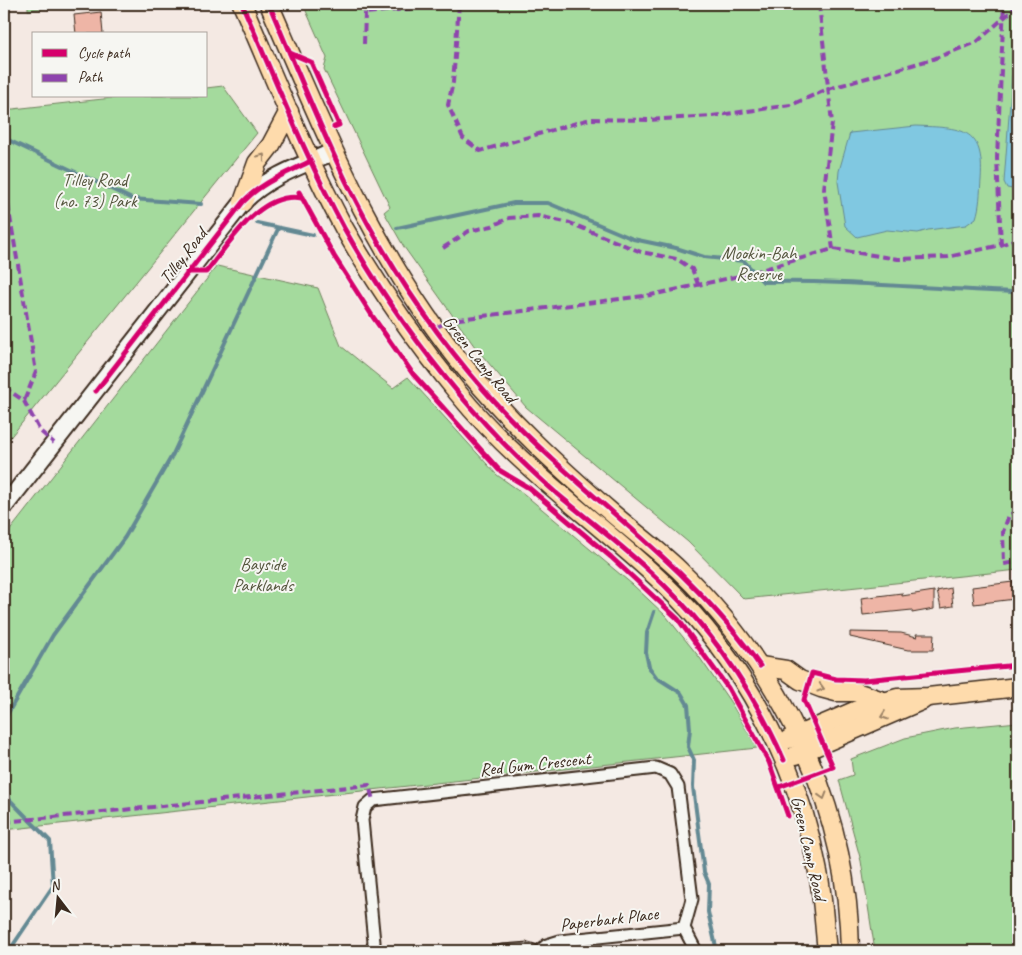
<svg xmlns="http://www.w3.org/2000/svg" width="1022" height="955" viewBox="0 0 1022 955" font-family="Caveat,sans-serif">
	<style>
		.green { fill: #a4da9d; stroke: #70825e }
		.water { fill: #80c8e1; stroke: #648993 }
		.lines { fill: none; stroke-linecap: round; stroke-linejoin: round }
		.stream { stroke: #648993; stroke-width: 4 }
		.building { fill: #eeb5a6; stroke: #3b2a1e }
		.minor-casing { stroke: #3b2a1e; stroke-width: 15 }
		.secondary-casing { stroke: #3b2a1e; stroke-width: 20 }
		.primary-casing { stroke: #3b2a1e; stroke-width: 21 }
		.minor { stroke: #f6f6f2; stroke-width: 11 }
		.secondary { stroke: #f6f6f2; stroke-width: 16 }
		.primary { stroke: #fedbac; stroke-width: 18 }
		.quiet { stroke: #8e44ad; stroke-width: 4; stroke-dasharray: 8 4; stroke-linecap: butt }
		.cycleway-casing { stroke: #f6f6f2; stroke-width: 8 }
		.cycleway { stroke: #d6006c; stroke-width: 5 }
		.oneway { stroke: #9c8265 }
		.labels { text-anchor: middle; stroke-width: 4; stroke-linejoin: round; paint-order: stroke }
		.park-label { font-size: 18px; fill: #55563e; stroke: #f6f6f2 }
		.street-label { font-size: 18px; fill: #3b2a1e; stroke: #f6f6f2 }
	</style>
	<rect width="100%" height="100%" fill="#f4e9e3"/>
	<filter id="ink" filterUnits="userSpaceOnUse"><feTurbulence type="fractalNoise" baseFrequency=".02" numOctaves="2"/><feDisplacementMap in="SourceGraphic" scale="10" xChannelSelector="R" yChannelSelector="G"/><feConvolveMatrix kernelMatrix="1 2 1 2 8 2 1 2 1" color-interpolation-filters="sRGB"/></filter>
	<g filter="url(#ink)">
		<g class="green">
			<polygon points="28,4 90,4 28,10"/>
			<polygon points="303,4 1018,4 1018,570 744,599 688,542 526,407 475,347 404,247 384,212 390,207 324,69 327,58"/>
			<polygon points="223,86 257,133 4,445 4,110 130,96 206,96 206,88"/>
			<polygon points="217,266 318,288 341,346 393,388 408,377 497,475 524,494 633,585 666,616 700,658 731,703 757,748 4,830 4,538"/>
			<polygon points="1018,722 1018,951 875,951 861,861 839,780 853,775 851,759 905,738 955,728"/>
		</g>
		<g class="water">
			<polygon points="1018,60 1018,190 1007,188 1004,182 1012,76"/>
			<path d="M916,126C960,128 985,126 981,180C980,193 980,206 976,218L966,225L928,230L918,233L887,230L857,237L845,226L838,182L839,171L850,133Z"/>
		</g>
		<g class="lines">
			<g class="stream">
				<polyline points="4,138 132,199 201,204"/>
				<polyline points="257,223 313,235"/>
				<path d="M397,228L514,203H548L633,239L676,248L704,257L744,261L763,282C846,280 929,289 1012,292L1018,290"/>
				<polyline points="654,612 647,633 646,653 649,667 656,677 681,693 688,705 690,729 688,747 694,760 693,787 704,872 709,884 708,912 717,951"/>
				<polyline points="4,726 8,713 53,635 125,537 173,454 278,229"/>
				<polyline points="4,794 50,841 53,886 9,951"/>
			</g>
		</g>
		<g class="building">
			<polygon points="101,12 103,34 76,34 74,15"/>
			<polygon points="1013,582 1015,599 974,604 972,587"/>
			<polygon points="951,588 953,606 941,608 937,591"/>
			<polygon points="934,591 934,609 912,613 912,610 863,615 861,598 902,593 902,596"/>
			<polygon points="850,632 901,633 917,637 916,634 934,634 933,650 908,650 850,637"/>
		</g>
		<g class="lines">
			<defs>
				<g id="minor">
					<polyline points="372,951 374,942 362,820 365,807 373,800 656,768 670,774 678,787 692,899 684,928 696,951"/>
					<polyline points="502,951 528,949 534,951"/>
					<polyline points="540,951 547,945 560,941 684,928"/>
				</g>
				<path id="secondary" d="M4,507L243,202C267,177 302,165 333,152"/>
				<g id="primary">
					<path d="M242,4C275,79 305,156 344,228C377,286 415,340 458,393C517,466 595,519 663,583C743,659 798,764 818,872C823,898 824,925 827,951"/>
					<path d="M269,4C325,133 376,260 467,370C511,423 561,469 613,514C635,533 658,550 679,570C782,669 848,807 850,951"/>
					<polyline points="243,202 257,163 271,145 289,111"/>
					<polyline points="760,666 786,670 800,680 821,688 836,692 856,692 883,701"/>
					<polyline points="789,739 857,710 897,698 928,697 1018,687"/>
					<polyline points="796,755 923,700"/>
				</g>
			</defs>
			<use href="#minor" class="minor-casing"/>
			<use href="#secondary" class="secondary-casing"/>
			<use href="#primary" class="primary-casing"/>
			<use href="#minor" class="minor"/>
			<use href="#secondary" class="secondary"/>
			<use href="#primary" class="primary"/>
			<g class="quiet">
				<polyline points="363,4 365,13 459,4"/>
				<polyline points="459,4 453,82 448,105 463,138 480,151 590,119 648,120 712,116 791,105 828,89 933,59 977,42 1018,5"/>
				<polyline points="819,4 832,123 824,189 833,249"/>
				<polyline points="364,44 365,13"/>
				<polyline points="4,181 36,372 24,401"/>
				<polyline points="1001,245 997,158 1004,4"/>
				<polyline points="443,248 469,231 492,226 509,218 538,216 570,223 641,252 677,259 692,269 698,284"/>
				<polyline points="435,328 451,320 651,295 744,275 833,249 898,259 948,257 1001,245 1018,238"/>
				<polyline points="4,387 24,401 40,431 54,443"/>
				<polyline points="1018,511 1009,515 1003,532 1004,564 1018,562"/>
				<polyline points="4,822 369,785 373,800"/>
			</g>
			<defs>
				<g id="cycleway">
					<path d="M242,4C275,79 305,156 344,228C377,287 416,343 460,395C489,430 522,463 556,493C592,523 631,552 664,585C715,634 755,695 784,760"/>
					<path d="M269,4C294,63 318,123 346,181C386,263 439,342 501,409C585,498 690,564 760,666"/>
					<polyline points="290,53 311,62 339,125 334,127"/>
					<polyline points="299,192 334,256 373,317 413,374 499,470 529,488 611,557 678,619 728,688 769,762 788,816"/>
					<path d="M187,272H206C229,244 260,190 302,198"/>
					<path d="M96,391L243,202C262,182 287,173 311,161"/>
					<polyline points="779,787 833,767 804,700 812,673 836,679 864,680 1018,665"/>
				</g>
			</defs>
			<use href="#cycleway" class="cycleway-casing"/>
			<use href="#cycleway" class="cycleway"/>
		</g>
		<defs><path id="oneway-chevron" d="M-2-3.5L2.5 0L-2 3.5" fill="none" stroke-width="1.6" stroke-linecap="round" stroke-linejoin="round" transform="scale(1.25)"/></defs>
		<g class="oneway">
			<use href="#oneway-chevron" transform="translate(262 157) rotate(-54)"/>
			<use href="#oneway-chevron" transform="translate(821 688) rotate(16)"/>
			<use href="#oneway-chevron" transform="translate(884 716) rotate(160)"/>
			<use href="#oneway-chevron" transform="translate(823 796) rotate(73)"/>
		</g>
	</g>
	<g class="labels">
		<g class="park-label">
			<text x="95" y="186">Tilley Road<tspan x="95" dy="21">(no. 73) Park</tspan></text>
			<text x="759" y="259">Mookin-Bah<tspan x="759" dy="21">Reserve</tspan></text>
			<text x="263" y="570">Bayside<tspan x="263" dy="21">Parklands</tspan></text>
		</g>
		<g class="street-label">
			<text transform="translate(183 256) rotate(-52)" y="6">Tilley Road</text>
			<text transform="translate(480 359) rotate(51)" y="6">Green Camp Road</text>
			<text transform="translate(535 764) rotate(-6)" y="6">Red Gum Crescent</text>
			<text transform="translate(809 848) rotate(77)" y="6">Green Camp Road</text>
			<text transform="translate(609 919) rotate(-7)" y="6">Paperbark Place</text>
		</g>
	</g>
	<rect width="1022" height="955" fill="none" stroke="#f6f6f2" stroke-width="20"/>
	<rect x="10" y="10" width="1002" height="935" fill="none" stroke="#3b2a1e" stroke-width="2" filter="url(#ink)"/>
	<rect x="32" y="32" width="175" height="65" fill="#f6f6f2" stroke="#aba49d"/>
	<rect x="42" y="49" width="25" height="8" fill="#d6006c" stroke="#aba49d"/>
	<text x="78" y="58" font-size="15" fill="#3b2a1e">Cycle path</text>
	<rect x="42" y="74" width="25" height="8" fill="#8e44ad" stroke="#aba49d"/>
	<text x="78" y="82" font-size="15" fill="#3b2a1e">Path</text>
	<g transform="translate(58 898) rotate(344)" stroke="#f6f6f2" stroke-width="4" paint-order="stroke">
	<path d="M0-4L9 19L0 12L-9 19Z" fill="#3b2a1e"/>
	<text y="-8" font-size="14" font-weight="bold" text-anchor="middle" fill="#3b2a1e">N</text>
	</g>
</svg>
